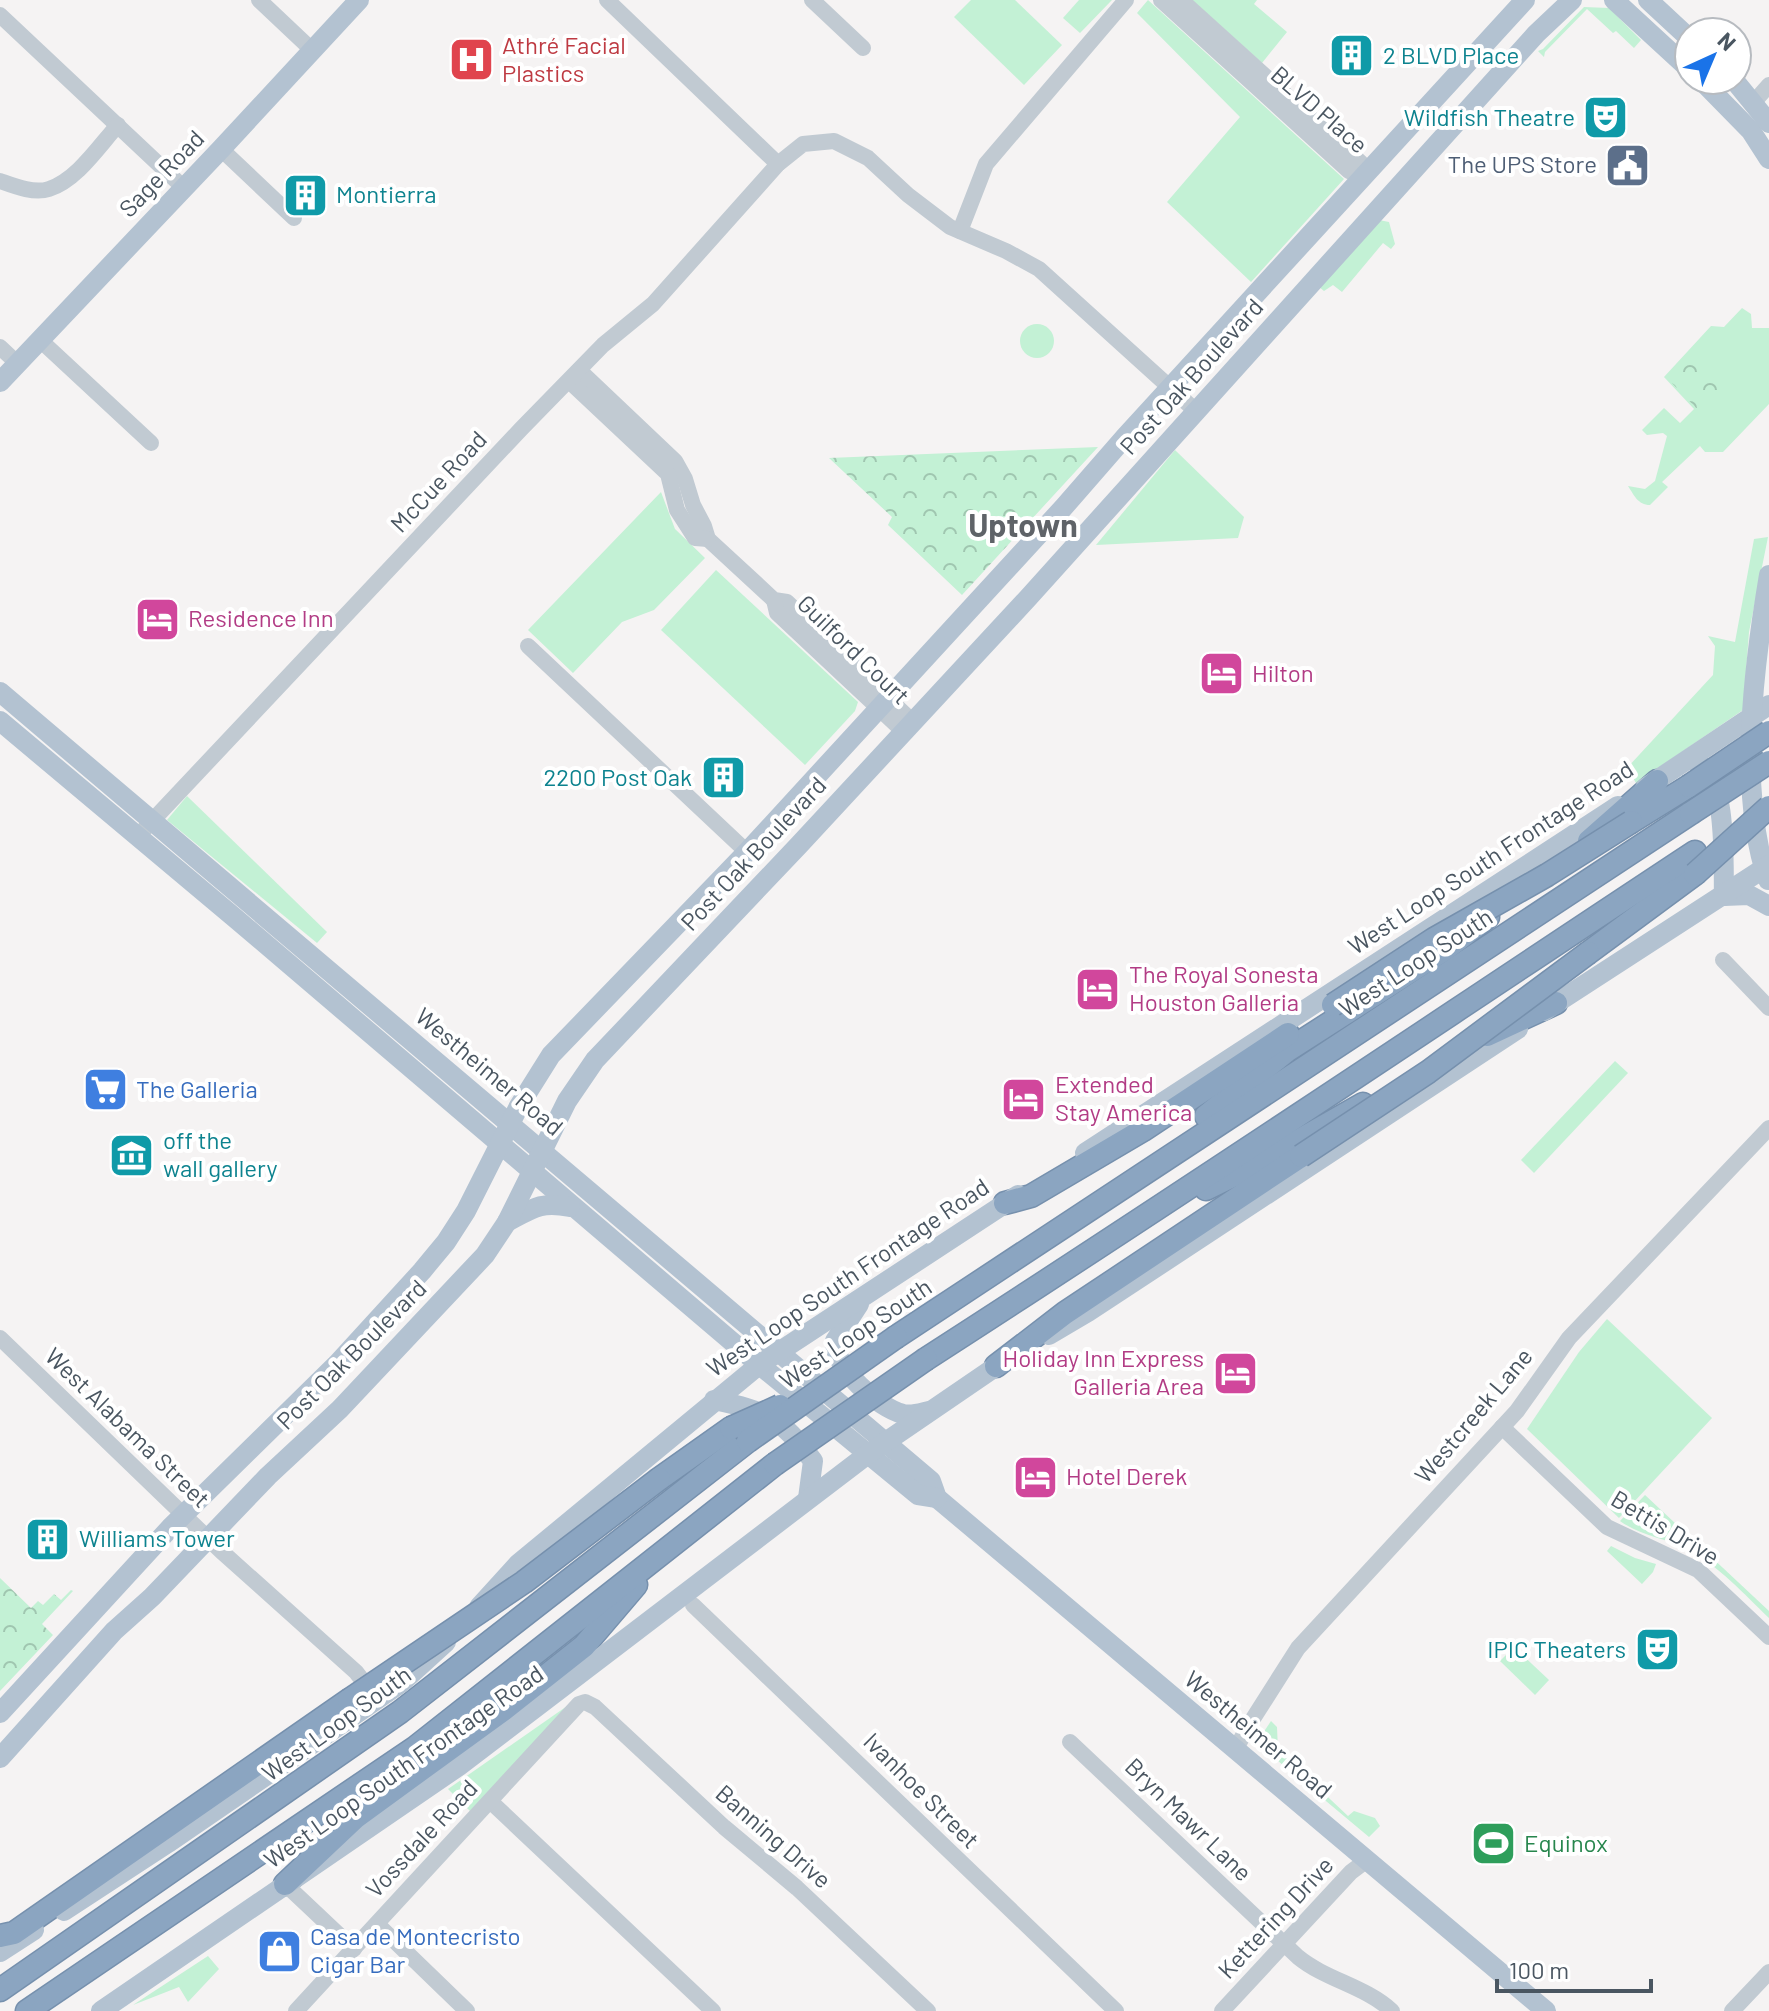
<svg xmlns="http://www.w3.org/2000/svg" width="1769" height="2011" viewBox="0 0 1769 2011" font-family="Barlow,sans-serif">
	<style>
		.green { fill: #c3f1d5 }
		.forest { fill: url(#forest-crowns) }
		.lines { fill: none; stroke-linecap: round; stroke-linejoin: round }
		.highway-casing { stroke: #7690ad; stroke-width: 25 }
		.minor { stroke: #c1cad2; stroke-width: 16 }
		.major { stroke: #b3c2d1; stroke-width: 20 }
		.highway { stroke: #8ba5c1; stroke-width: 22 }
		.highway-bridge-casing { stroke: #7690ad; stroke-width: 25; stroke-linecap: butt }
		.highway-bridge { stroke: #8ba5c1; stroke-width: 22 }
		.labels { text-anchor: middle; stroke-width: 8; stroke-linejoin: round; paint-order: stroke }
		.health-label { font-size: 24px; fill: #be3a42; stroke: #fff; text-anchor: start }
		.culture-label { font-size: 24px; fill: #0d838f; stroke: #fff; text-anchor: start }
		.street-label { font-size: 24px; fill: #4a5661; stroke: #fff }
		.service-label { font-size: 24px; fill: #4e5e75; stroke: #fff; text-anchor: end }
		.hotel-label { font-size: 24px; fill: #b23c85; stroke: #fff; text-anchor: start }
		.shop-label { font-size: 24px; fill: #366cbe; stroke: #fff; text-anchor: start }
		.leisure-label { font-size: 24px; fill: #27864d; stroke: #fff; text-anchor: start }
		.district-label { font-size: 32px; font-weight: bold; fill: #5f6368; stroke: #fff }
	</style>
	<defs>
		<pattern id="forest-crowns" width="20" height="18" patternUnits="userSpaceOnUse" patternTransform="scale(2)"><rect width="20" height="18" fill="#c3f1d5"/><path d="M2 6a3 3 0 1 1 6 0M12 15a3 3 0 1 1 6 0" fill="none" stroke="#a0c6b0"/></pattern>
	</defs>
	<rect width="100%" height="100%" fill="#f5f3f3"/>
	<g class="green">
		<polygon points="971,0 1015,0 1062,45 1024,85 954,17"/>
		<polygon points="1079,0 1112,0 1080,33 1063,18"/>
		<polygon points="1148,0 1344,179 1251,282 1167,202 1240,117 1137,13"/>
		<polygon points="1192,0 1257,0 1254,4 1287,32 1262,63"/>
		<polygon points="1584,7 1609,8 1641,40 1634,48 1616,31 1613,33 1587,9 1545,52 1544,57 1538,51 1543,49"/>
		<polygon points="1379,220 1389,222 1395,244 1391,249 1383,243 1342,292 1333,285 1324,291 1318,286"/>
		<path d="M1742,308L1751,314L1752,328H1769V404L1723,452H1705L1700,446L1662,482L1668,487L1650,505C1638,505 1634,495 1628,486L1645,489L1655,481L1667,436L1663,433L1647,435L1642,430L1664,408L1680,423L1694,409L1664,377L1711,326L1724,327Z"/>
		<circle cx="1037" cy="341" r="17"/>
		<polygon points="1175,450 1244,517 1238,538 1096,545"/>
		<polygon points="661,492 675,529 705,558 654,610 622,622 573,673 528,630"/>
		<polygon points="1768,537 1749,632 1743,710 1636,783 1627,768 1713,675 1715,646 1708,636 1735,642 1754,539"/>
		<polygon points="716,570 858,702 855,711 805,765 661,630"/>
		<polygon points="187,796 327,932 317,943 167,820"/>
		<polygon points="1615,1061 1628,1073 1534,1173 1521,1160"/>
		<polygon points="1607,1319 1712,1418 1619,1518 1527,1429 1579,1352"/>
		<path d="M1645,1495L1769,1611V1618C1744,1594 1719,1566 1688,1550C1666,1538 1641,1536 1620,1521Z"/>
		<polygon points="1611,1546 1635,1558 1656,1564 1653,1572 1642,1584 1607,1551"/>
		<polygon points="1514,1647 1549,1680 1535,1695 1500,1661"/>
		<polygon points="580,1697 470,1811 448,1789"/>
		<polygon points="1271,1721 1277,1727 1278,1750 1348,1816 1354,1811 1375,1818 1380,1826 1369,1837 1259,1745 1259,1739"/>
		<polygon points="208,1956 219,1969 188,2002 179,1987 133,2005"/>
	</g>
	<g class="forest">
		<polygon points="1692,360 1712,373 1727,396 1705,417 1670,381"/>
		<polygon points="1098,447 962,595 888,525 892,517 829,458"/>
		<polygon points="0,1578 31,1608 38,1601 43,1605 54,1594 61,1600 71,1590 73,1591 42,1624 53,1635 0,1691"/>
	</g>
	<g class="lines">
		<defs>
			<g id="highway">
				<polyline points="1631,822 1689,786"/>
				<polyline points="1589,841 1657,781"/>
				<polyline points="1588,953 1695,874"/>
				<polyline points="1487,1035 1556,1003"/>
				<polyline points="1206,1116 1288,1050 1447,948 1488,917"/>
				<polyline points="1206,1189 1263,1161 1363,1104"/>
				<polyline points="1005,1203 1031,1196 1143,1130 1288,1034"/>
				<polyline points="896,1337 1691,813"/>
				<path d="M926,1359C1184,1193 1439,1021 1695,852"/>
				<polyline points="996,1366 1065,1313 1301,1156"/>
				<polyline points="659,1479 731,1428"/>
				<polyline points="285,1884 356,1817 503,1710 584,1646 636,1585"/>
				<polyline points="0,1936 14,1933 349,1700"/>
				<polyline points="0,1990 400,1712 748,1441"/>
				<polyline points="27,2011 416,1747 775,1464"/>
			</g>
		</defs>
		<use href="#highway" class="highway-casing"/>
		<g class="minor">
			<polyline points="259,0 312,50"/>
			<polyline points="607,0 778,164"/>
			<polyline points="812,0 863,48"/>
			<polyline points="1161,0 1349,171 1364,177 1361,163 1181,0"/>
			<polyline points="0,15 184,188"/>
			<polyline points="1754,102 1769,85"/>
			<polyline points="221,149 294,218"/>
			<path d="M0,181C14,186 34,194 49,189C77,180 99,146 118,125"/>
			<polyline points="960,231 986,164 1126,0"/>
			<polyline points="39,339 151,443"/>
			<polyline points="0,347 17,363"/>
			<polyline points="579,370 675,461 685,479 693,505 704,526 708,539 774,600 787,602 913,722"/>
			<polyline points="569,381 668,474 677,510 695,538 708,539"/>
			<polyline points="774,600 777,613 904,732"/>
			<polyline points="528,646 747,852"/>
			<polyline points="137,837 521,429 603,345 653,304 778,164 803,144 834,141 868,158 908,195 950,227 1006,251 1039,269 1197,412"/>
			<polyline points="1723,960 1769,1008"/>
			<polyline points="0,1338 221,1551 356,1672 366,1685 366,1698"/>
			<polyline points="1502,1427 1607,1527 1698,1570 1769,1637"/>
			<polyline points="693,1605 1116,2011"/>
			<path d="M1070,1742L1298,1957C1326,1980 1365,1986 1392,2011"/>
			<polyline points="1235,1750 1249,1725 1298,1648 1517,1411 1569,1338 1769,1128"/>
			<polyline points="490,1801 713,2011"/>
			<polyline points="285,1884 354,1949"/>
			<polyline points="377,1924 467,2011"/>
			<polyline points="296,2011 579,1704 585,1702 595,1707 724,1827 797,1888 928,2011"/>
			<polyline points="1222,2011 1351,1872 1367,1860"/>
			<polyline points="1732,2011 1769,1972"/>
		</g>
		<g class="major">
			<polyline points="1614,0 1689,69"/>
			<polyline points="1648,0 1689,38"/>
			<polyline points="1701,80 1751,131 1769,159"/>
			<polyline points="1734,80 1769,123"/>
			<polyline points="0,382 221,149 359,0"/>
			<polyline points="0,692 905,1459 931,1481 937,1498 1546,2011"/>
			<polyline points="0,721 235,918 750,1357 918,1495 937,1498"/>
			<path d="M1698,764C1728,776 1723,867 1724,896"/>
			<polyline points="1645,788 1769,705"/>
			<path d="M1768,880C1737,793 1754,664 1769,575"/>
			<polyline points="1724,896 1749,895 1769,906"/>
			<polyline points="1544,1011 1769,865"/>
			<polyline points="1085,1153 1618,806"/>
			<path d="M507,1222C533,1208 541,1201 570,1207"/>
			<path d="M859,1304L835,1341C835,1369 877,1407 903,1414C912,1416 920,1413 929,1411"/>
			<polyline points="1049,1335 1088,1312 1518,1029"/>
			<path d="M714,1400C766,1411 781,1417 813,1461L808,1498"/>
			<polyline points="479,1607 518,1564 759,1365 1018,1195"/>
			<polyline points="0,1713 170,1528 337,1364 422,1271 446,1242 466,1211 519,1106 551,1055 747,852 1063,508 1124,438 1525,0"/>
			<polyline points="0,1758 114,1631 152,1597 268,1476 340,1409 485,1255 507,1222 567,1101 595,1060 799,845 1028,598 1536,34 1572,0"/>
			<polyline points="64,1911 168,1843 401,1683 446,1642"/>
			<polyline points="0,1952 34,1930"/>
			<polyline points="101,2011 459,1766 868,1454 1007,1359"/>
		</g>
		<use href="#highway" class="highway"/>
		<defs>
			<g id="highway-bridge">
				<polyline points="1689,786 1769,732"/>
				<polyline points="1691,813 1769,762"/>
				<polyline points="1695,874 1769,807"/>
				<polyline points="1333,1005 1434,939 1547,875 1631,822"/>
				<polyline points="1301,1156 1428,1072 1588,953"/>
				<polyline points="731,1428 780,1406"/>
				<polyline points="748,1441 896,1337"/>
				<polyline points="775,1464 926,1359"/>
				<polyline points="349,1700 524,1582 659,1479"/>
			</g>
		</defs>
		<use href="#highway-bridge" class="highway-bridge-casing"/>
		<use href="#highway-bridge" class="highway-bridge"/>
	</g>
	<defs>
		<symbol id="building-square" viewBox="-11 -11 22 22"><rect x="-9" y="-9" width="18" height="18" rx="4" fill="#0f9aa8" stroke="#fff"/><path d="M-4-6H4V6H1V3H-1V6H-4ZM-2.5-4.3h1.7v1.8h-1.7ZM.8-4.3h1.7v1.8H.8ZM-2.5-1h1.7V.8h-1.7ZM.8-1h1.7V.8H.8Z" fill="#fff"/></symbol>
		<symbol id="hospital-square" viewBox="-11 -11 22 22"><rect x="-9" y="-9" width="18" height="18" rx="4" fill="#e0444e" stroke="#fff"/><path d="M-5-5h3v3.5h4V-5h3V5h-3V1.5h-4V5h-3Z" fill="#fff"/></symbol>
		<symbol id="theatre-square" viewBox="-11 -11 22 22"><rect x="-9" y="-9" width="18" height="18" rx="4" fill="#0f9aa8" stroke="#fff"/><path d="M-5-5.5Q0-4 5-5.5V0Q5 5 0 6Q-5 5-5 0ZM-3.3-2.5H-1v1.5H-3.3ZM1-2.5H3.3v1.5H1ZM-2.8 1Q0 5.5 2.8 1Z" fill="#fff"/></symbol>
		<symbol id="civic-square" viewBox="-11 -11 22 22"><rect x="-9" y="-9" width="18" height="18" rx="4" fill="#5c6f8a" stroke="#fff"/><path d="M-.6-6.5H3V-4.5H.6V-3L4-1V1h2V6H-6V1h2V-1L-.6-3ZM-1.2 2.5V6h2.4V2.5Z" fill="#fff"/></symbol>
		<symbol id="hotel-square" viewBox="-11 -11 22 22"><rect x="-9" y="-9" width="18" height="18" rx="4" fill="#d1479c" stroke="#fff"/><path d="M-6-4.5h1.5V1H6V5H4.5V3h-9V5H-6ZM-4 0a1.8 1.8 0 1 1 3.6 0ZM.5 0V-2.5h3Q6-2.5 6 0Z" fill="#fff"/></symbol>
		<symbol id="supermarket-square" viewBox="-11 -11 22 22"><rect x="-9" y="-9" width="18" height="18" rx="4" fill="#3f7fe0" stroke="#fff"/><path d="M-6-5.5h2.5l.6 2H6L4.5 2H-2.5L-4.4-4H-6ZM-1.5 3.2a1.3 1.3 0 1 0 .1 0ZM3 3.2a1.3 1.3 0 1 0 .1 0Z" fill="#fff"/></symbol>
		<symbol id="museum-square" viewBox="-11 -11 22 22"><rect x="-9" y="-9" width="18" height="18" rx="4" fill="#0f9aa8" stroke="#fff"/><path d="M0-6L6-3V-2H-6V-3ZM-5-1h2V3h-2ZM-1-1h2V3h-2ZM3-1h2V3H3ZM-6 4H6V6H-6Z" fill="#fff"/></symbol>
		<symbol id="stadium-square" viewBox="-11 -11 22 22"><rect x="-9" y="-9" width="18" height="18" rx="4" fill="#2e9e5b" stroke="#fff"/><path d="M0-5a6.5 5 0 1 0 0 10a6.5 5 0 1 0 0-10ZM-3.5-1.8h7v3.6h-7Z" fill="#fff"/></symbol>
		<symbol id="shop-square" viewBox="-11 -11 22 22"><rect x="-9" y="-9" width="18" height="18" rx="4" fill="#3f7fe0" stroke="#fff"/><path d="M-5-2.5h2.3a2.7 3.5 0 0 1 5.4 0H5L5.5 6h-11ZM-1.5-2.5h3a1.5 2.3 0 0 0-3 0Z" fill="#fff"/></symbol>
	</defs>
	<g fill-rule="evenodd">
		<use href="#building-square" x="1326" y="30" width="51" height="51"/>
		<use href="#hospital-square" x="446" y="34" width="51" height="51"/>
		<use href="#theatre-square" x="1580" y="92" width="51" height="51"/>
		<use href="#civic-square" x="1602" y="140" width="51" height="51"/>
		<use href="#building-square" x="280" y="170" width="51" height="51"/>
		<use href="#hotel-square" x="132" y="594" width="51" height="51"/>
		<use href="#hotel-square" x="1196" y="648" width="51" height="51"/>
		<use href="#building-square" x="698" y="752" width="51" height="51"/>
		<use href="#hotel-square" x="1072" y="964" width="51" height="51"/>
		<use href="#supermarket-square" x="80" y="1064" width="51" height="51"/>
		<use href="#hotel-square" x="998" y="1074" width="51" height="51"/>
		<use href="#museum-square" x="106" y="1130" width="51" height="51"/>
		<use href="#hotel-square" x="1210" y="1348" width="51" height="51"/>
		<use href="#hotel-square" x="1010" y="1452" width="51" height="51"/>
		<use href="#building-square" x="22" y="1514" width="51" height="51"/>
		<use href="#theatre-square" x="1632" y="1624" width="51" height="51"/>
		<use href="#stadium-square" x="1468" y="1818" width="51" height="51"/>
		<use href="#shop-square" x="254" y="1926" width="51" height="51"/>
	</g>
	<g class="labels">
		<g class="health-label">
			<text x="502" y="54">Athré Facial<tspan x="502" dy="28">Plastics</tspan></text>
		</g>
		<g class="culture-label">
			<text x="1383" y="64">2 BLVD Place</text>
			<text x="1575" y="126" text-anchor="end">Wildfish Theatre</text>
			<text x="336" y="203">Montierra</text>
			<text x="692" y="786" text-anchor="end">2200 Post Oak</text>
			<text x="163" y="1149">off the<tspan x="163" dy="28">wall gallery</tspan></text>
			<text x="79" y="1547">Williams Tower</text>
			<text x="1626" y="1658" text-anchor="end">IPIC Theaters</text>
		</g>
		<g class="street-label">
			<text transform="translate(1319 110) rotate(41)" y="8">BLVD Place</text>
			<text transform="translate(162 174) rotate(-46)" y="8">Sage Road</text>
			<text transform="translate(1192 377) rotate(-48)" y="8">Post Oak Boulevard</text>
			<text transform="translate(439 482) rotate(-47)" y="8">McCue Road</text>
			<text transform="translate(853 650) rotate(44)" y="8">Guilford Court</text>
			<text transform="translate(754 854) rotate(-47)" y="8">Post Oak Boulevard</text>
			<text transform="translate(1491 858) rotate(-33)" y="8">West Loop South Frontage Road</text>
			<text transform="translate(1416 963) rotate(-33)" y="8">West Loop South</text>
			<text transform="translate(489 1072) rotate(40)" y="8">Westheimer Road</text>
			<text transform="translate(848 1278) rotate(-34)" y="8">West Loop South Frontage Road</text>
			<text transform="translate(856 1334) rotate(-34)" y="8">West Loop South</text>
			<text transform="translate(352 1355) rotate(-45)" y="8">Post Oak Boulevard</text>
			<text transform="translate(1474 1416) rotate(-50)" y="8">Westcreek Lane</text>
			<text transform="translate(127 1428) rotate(44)" y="8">West Alabama Street</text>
			<text transform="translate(1665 1528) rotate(31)" y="8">Bettis Drive</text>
			<text transform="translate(337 1724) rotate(-36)" y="8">West Loop South</text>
			<text transform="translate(1258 1735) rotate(40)" y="8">Westheimer Road</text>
			<text transform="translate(404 1767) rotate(-35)" y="8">West Loop South Frontage Road</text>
			<text transform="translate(921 1791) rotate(45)" y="8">Ivanhoe Street</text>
			<text transform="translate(1188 1820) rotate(44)" y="8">Bryn Mawr Lane</text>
			<text transform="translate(773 1837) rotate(41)" y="8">Banning Drive</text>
			<text transform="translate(422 1839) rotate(-47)" y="8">Vossdale Road</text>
			<text transform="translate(1276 1918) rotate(-47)" y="8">Kettering Drive</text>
		</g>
		<g class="service-label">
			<text x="1597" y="173">The UPS Store</text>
		</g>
		<g class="hotel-label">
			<text x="188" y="627">Residence Inn</text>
			<text x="1252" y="682">Hilton</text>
			<text x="1129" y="983">The Royal Sonesta<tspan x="1129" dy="28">Houston Galleria</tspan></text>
			<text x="1055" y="1093">Extended<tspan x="1055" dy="28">Stay America</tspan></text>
			<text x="1204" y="1367" text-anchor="end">Holiday Inn Express<tspan x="1204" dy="28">Galleria Area</tspan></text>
			<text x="1066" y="1485">Hotel Derek</text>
		</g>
		<g class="shop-label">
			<text x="136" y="1098">The Galleria</text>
			<text x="310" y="1945">Casa de Montecristo<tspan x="310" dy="28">Cigar Bar</tspan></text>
		</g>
		<g class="leisure-label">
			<text x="1524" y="1852">Equinox</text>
		</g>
		<g class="district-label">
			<text x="1023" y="537">Uptown</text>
		</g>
	</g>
	<g transform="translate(1713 56) rotate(44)"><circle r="38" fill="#ffffff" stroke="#b7bbc0" stroke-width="2"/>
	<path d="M0-6L14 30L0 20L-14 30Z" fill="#1a73e8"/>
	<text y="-12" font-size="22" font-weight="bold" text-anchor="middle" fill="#4a5661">N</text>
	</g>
	<path d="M1497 1979v12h154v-12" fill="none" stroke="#4a5661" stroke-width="4"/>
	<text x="1509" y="1979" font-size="24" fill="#4a5661" stroke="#ffffff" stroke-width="6" paint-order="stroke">100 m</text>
</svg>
